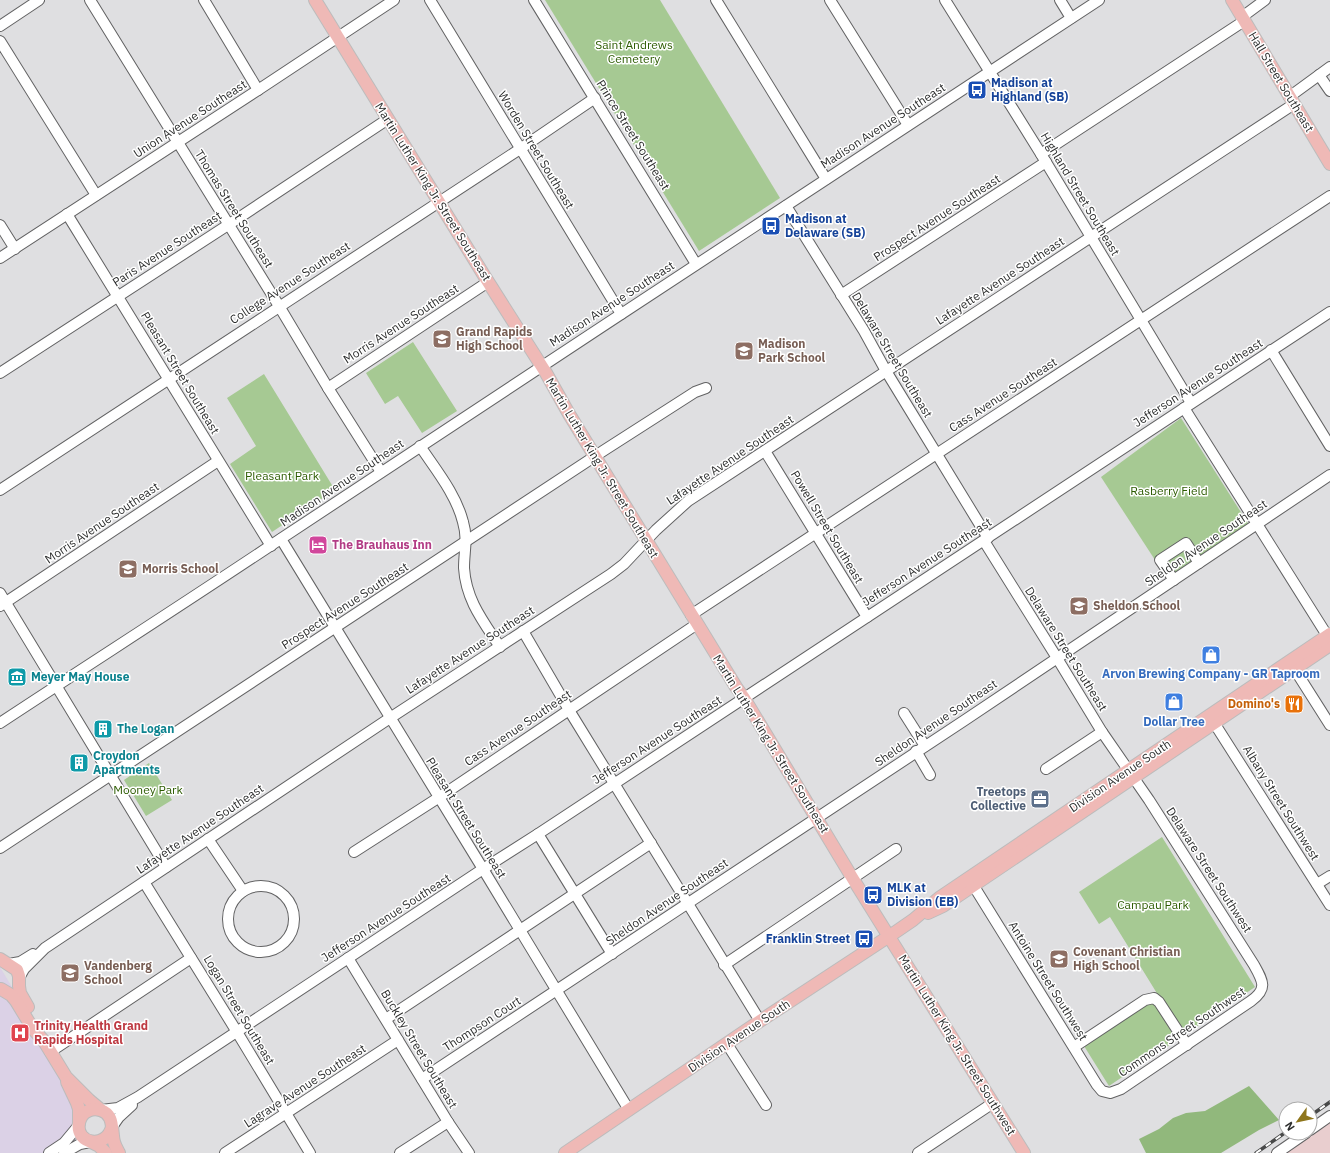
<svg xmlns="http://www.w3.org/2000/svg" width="1330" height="1153" viewBox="0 0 1330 1153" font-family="'IBM Plex Sans',sans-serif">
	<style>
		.industrial { fill: #e9cecf }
		.medical { fill: #dbd1e6 }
		.green { fill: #a6c993 }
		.forest { fill: #91b87c }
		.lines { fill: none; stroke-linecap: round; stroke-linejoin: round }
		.minor-casing { stroke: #626263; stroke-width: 12 }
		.major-casing { stroke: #bcbcbc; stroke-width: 14 }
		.minor { stroke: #fff; stroke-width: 10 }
		.major { stroke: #efb9b6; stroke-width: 12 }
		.rail-casing { stroke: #484949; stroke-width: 3.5 }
		.rail { stroke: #fff; stroke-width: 2; stroke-dasharray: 6; stroke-linecap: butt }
		.labels { text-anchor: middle; stroke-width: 3; stroke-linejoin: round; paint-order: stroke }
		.park-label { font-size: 12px; fill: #2c5b00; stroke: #fff }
		.street-label { font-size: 12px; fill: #2d2e2e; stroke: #fff }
		.transit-label { font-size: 12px; font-weight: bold; fill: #164399; stroke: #fff; text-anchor: start }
		.education-label { font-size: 12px; font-weight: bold; fill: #785e54; stroke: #fff; text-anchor: start }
		.hotel-label { font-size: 12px; font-weight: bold; fill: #b23c85; stroke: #fff; text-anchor: start }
		.shop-label { font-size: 12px; font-weight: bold; fill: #366cbe; stroke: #fff }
		.culture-label { font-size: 12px; font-weight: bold; fill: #0d838f; stroke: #fff; text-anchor: start }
		.food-label { font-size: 12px; font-weight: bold; fill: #c56008; stroke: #fff; text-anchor: end }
		.service-label { font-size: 12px; font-weight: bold; fill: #4e5e75; stroke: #fff; text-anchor: end }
		.health-label { font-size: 12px; font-weight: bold; fill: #be3a42; stroke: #fff; text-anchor: start }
	</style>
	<rect width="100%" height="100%" fill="#dfdfe1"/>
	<polygon class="industrial" points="1330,1112 1330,1153 1270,1153 1299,1133"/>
	<polygon class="medical" points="0,967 66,1077 82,1136 56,1153 0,1153"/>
	<g class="green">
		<polygon points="545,0 660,0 780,198 699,251"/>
		<polygon points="413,342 457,411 422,433 398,396 385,404 366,373"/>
		<polygon points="264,374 335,490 272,532 230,464 256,446 227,398"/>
		<polygon points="1181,418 1251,528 1170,583 1101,477"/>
		<polygon points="149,763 172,800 146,816 124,780"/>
		<polygon points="1162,837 1255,987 1109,1086 1084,1046 1158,995 1110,917 1099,924 1079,892"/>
	</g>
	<polygon class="forest" points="1249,1086 1279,1120 1259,1130 1221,1153 1146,1153 1139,1139 1159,1129 1173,1118 1186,1113 1205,1111"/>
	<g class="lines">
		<defs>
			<g id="minor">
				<polyline points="90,0 279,306 328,388 381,472"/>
				<polyline points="204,0 258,90"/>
				<polyline points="430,0 621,314"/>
				<polyline points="534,0 696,264"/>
				<polyline points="716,0 826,179"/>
				<polyline points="830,0 908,125"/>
				<polyline points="945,0 1041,154 1191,403"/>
				<polyline points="1060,0 1071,18"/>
				<polyline points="1242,17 1265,0"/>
				<polyline points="0,26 39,0"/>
				<polyline points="0,41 96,195"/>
				<polyline points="1319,75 1330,91"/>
				<polyline points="1289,97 1330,67"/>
				<polyline points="1041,154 1244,21"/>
				<polyline points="786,206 864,331 886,371 988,538"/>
				<polyline points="67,214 271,546"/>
				<polyline points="0,225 15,249"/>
				<polyline points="0,258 258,90 394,0"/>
				<polyline points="841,295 1046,162"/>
				<polyline points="1271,350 1330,446"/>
				<polyline points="0,373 228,225 388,119"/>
				<polyline points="328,388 488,282"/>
				<polyline points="1184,408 1330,640"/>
				<path d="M420,446C436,470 456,494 463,522C468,539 464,551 464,568C466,600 483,621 500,647"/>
				<polyline points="765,451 867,617"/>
				<polyline points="0,490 520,149 595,98"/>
				<polyline points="281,539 483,869 629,1110"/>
				<polyline points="1174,580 1160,560 1186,543 1199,563"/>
				<polyline points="0,593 166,867"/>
				<polyline points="0,606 218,461"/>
				<polyline points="691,615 1330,196"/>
				<polyline points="523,631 572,715 760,1021"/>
				<polyline points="1290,662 1330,725"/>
				<polyline points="904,713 925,746"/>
				<polyline points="1211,718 1330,905"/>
				<path d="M0,723C94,661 188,601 282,538C554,358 826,179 1099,0"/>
				<polyline points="916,751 930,775"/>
				<polyline points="1046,769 1102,732"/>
				<polyline points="538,834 612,954"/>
				<polyline points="208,839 243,891"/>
				<polyline points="0,848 603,451 695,392 706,388"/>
				<polyline points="354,852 438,798 697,624"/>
				<path d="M970,880L1097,1085L1102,1091L1110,1093L1121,1089L1251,1001C1268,989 1263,981 1254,965L1149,800L1102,732L1057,658L984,541"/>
				<polyline points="144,882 237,1032 310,1153"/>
				<polyline points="1317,884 1330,876"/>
				<circle cx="261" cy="919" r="33"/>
				<polyline points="348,958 448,1122 469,1153"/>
				<polyline points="9,964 20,962 33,954"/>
				<polyline points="724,965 896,849"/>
				<polyline points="19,978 24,969 45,948 390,718 611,574 624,564 656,530 688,501 1294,104"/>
				<polyline points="386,1019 651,843"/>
				<polyline points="727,1044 766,1105"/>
				<polyline points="1074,1047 1145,1000 1154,998 1159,1002 1187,1045"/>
				<polyline points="50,1052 191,958"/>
				<polyline points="422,1079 965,720 1330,475"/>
				<polyline points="101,1110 118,1108 138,1097 483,869 538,834 1330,312"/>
				<polyline points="112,1127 119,1117 132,1105"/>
				<polyline points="1310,1130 1330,1116"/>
				<polyline points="49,1153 64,1143 79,1125"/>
				<polyline points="64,1153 80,1144 90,1142"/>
				<polyline points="225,1153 398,1040"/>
				<polyline points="400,1153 448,1122"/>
				<polyline points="918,1153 993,1103"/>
				<polyline points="1277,1153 1306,1133"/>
			</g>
			<g id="major">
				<polyline points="315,0 485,277 546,373 569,414 736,687 744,698 853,879 1024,1153"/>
				<polyline points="1232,0 1330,164"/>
				<polyline points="928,913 943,906 1330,645"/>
				<polyline points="0,959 17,970 19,976 19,986 20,993 28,1007"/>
				<polyline points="1,989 11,995 16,1001 33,1029 44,1041 66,1077 89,1100 101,1110"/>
				<polyline points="67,1082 77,1103 79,1109 79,1123"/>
				<path d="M112,1127C106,1150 75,1144 79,1123C80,1118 83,1113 88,1111C92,1109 96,1109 100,1110C115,1114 111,1130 114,1142C115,1146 117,1149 119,1153"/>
				<polyline points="91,1142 99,1146 106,1153"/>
				<polyline points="565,1153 760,1021 897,931 913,920 939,898 1330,634"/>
			</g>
		</defs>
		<use href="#minor" class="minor-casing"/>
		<use href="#major" class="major-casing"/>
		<use href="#minor" class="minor"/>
		<use href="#major" class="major"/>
		<defs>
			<g id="rail">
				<polyline points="1310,1116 1330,1102"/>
				<polyline points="1256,1153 1286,1132"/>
			</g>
		</defs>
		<use href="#rail" class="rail-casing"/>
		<use href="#rail" class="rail"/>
	</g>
	<defs>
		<symbol id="bus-square" viewBox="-11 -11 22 22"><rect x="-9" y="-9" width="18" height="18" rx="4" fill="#1a4fb4" stroke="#fff"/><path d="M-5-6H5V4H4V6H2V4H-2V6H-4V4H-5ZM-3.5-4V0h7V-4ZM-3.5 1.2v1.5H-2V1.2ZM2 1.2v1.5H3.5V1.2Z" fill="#fff"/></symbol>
		<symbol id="school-square" viewBox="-11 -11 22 22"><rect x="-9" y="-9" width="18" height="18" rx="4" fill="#8d6e63" stroke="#fff"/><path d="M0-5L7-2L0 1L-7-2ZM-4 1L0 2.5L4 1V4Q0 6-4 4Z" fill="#fff"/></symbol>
		<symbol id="hotel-square" viewBox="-11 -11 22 22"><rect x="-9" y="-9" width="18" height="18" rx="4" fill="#d1479c" stroke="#fff"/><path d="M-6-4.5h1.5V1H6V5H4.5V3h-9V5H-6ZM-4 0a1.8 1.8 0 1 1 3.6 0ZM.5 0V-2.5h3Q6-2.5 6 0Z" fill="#fff"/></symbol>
		<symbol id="shop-square" viewBox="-11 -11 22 22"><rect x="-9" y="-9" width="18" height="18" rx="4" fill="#3f7fe0" stroke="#fff"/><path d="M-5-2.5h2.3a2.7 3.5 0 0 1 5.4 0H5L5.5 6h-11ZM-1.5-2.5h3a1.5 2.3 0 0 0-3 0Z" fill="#fff"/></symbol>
		<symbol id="museum-square" viewBox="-11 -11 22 22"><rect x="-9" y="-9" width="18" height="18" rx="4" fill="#0f9aa8" stroke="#fff"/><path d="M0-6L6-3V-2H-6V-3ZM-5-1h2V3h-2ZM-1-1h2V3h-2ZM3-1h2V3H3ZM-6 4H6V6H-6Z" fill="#fff"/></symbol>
		<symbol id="restaurant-square" viewBox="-11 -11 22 22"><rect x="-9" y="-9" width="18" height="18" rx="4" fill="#e8710a" stroke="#fff"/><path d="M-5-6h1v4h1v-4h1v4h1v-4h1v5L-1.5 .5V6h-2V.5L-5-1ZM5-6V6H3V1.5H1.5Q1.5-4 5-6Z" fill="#fff"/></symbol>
		<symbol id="building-square" viewBox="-11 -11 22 22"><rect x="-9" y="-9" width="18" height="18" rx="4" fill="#0f9aa8" stroke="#fff"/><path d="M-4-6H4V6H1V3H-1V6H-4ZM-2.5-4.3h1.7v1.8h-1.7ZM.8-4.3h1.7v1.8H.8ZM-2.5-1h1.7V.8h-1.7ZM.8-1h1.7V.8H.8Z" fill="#fff"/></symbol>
		<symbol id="office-square" viewBox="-11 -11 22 22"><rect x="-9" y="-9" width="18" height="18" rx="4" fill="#5c6f8a" stroke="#fff"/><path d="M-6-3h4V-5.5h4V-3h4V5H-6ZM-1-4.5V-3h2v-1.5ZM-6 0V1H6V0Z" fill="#fff"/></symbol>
		<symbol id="hospital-square" viewBox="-11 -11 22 22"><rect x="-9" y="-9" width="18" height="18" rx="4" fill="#e0444e" stroke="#fff"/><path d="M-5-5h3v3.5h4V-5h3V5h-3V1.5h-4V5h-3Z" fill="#fff"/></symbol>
	</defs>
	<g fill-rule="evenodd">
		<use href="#bus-square" x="966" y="79" width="22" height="22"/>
		<use href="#bus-square" x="760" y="215" width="22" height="22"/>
		<use href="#school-square" x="431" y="328" width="22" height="22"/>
		<use href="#school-square" x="733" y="340" width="22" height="22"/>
		<use href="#hotel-square" x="307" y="534" width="22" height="22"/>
		<use href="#school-square" x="117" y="558" width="22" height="22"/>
		<use href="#school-square" x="1068" y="595" width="22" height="22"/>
		<use href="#shop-square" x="1200" y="644" width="22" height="22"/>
		<use href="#museum-square" x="6" y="666" width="22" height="22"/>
		<use href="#shop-square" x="1163" y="691" width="22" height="22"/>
		<use href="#restaurant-square" x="1283" y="693" width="22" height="22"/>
		<use href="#building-square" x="92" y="718" width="22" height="22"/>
		<use href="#building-square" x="68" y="752" width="22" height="22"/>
		<use href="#office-square" x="1029" y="788" width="22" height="22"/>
		<use href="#bus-square" x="862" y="884" width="22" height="22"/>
		<use href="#bus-square" x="853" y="928" width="22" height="22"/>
		<use href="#school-square" x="1048" y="948" width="22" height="22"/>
		<use href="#school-square" x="59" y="962" width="22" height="22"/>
		<use href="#hospital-square" x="9" y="1022" width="22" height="22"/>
	</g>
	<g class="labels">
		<g class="park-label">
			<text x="634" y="49">Saint Andrews<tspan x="634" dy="14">Cemetery</tspan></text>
			<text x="282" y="480">Pleasant Park</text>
			<text x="1169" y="495">Rasberry Field</text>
			<text x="148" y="794">Mooney Park</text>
			<text x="1153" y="909">Campau Park</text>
		</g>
		<g class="street-label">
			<text transform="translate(1281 82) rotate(59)" y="4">Hall Street Southeast</text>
			<text transform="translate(190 119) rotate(-33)" y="4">Union Avenue Southeast</text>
			<text transform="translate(883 126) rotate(-33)" y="4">Madison Avenue Southeast</text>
			<text transform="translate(633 135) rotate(58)" y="4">Prince Street Southeast</text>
			<text transform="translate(536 150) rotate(59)" y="4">Worden Street Southeast</text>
			<text transform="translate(433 192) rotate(58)" y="4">Martin Luther King Jr. Street Southeast</text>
			<text transform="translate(1080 194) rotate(59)" y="4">Highland Street Southeast</text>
			<text transform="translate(234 209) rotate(58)" y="4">Thomas Street Southeast</text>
			<text transform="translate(937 218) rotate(-33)" y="4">Prospect Avenue Southeast</text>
			<text transform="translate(167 249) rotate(-33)" y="4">Paris Avenue Southeast</text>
			<text transform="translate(1000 281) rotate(-33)" y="4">Lafayette Avenue Southeast</text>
			<text transform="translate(290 283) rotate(-33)" y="4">College Avenue Southeast</text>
			<text transform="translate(612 304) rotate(-33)" y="4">Madison Avenue Southeast</text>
			<text transform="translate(401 324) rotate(-33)" y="4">Morris Avenue Southeast</text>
			<text transform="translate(892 355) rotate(59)" y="4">Delaware Street Southeast</text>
			<text transform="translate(180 373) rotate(59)" y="4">Pleasant Street Southeast</text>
			<text transform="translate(1198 383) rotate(-33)" y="4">Jefferson Avenue Southeast</text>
			<text transform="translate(1003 395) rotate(-33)" y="4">Cass Avenue Southeast</text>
			<text transform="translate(730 460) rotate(-34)" y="4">Lafayette Avenue Southeast</text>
			<text transform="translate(602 468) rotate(59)" y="4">Martin Luther King Jr. Street Southeast</text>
			<text transform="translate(342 483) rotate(-34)" y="4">Madison Avenue Southeast</text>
			<text transform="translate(102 523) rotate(-34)" y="4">Morris Avenue Southeast</text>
			<text transform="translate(827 527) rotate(59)" y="4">Powell Street Southeast</text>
			<text transform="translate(1206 543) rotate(-34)" y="4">Sheldon Avenue Southeast</text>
			<text transform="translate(927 562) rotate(-33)" y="4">Jefferson Avenue Southeast</text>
			<text transform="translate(345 606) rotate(-33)" y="4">Prospect Avenue Southeast</text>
			<text transform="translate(1066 649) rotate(58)" y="4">Delaware Street Southeast</text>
			<text transform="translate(470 650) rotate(-33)" y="4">Lafayette Avenue Southeast</text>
			<text transform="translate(936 723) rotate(-34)" y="4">Sheldon Avenue Southeast</text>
			<text transform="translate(518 728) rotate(-34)" y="4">Cass Avenue Southeast</text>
			<text transform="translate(657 740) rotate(-33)" y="4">Jefferson Avenue Southeast</text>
			<text transform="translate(771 744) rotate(58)" y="4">Martin Luther King Jr. Street Southeast</text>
			<text transform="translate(1120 776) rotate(-34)" y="4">Division Avenue South</text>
			<text transform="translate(1281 803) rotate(58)" y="4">Albany Street Southwest</text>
			<text transform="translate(466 818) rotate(58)" y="4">Pleasant Street Southeast</text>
			<text transform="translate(200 829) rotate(-34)" y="4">Lafayette Avenue Southeast</text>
			<text transform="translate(1209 870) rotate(57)" y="4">Delaware Street Southwest</text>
			<text transform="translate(667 902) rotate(-34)" y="4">Sheldon Avenue Southeast</text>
			<text transform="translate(386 918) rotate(-33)" y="4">Jefferson Avenue Southeast</text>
			<text transform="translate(1048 981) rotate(58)" y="4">Antoine Street Southwest</text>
			<text transform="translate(239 1010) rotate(59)" y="4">Logan Street Southeast</text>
			<text transform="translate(482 1024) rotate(-33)" y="4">Thompson Court</text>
			<text transform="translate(1182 1032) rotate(-34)" y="4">Commons Street Southwest</text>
			<text transform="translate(739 1036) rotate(-34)" y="4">Division Avenue South</text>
			<text transform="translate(957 1045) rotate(58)" y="4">Martin Luther King Jr. Street Southwest</text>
			<text transform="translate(419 1049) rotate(59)" y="4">Buckley Street Southeast</text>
			<text transform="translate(305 1086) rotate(-33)" y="4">Lagrave Avenue Southeast</text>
		</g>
		<g class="transit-label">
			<text x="991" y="87">Madison at<tspan x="991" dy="14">Highland (SB)</tspan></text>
			<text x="785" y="223">Madison at<tspan x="785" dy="14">Delaware (SB)</tspan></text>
			<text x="887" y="892">MLK at<tspan x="887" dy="14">Division (EB)</tspan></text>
			<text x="850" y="943" text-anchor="end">Franklin Street</text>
		</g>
		<g class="education-label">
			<text x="456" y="336">Grand Rapids<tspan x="456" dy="14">High School</tspan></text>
			<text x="758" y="348">Madison<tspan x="758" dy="14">Park School</tspan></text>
			<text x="142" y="573">Morris School</text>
			<text x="1093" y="610">Sheldon School</text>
			<text x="1073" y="956">Covenant Christian<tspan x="1073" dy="14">High School</tspan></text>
			<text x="84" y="970">Vandenberg<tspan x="84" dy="14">School</tspan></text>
		</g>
		<g class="hotel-label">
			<text x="332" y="549">The Brauhaus Inn</text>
		</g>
		<g class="shop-label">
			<text x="1211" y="678">Arvon Brewing Company - GR Taproom</text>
			<text x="1174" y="726">Dollar Tree</text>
		</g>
		<g class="culture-label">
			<text x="31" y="681">Meyer May House</text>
			<text x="117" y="733">The Logan</text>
			<text x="93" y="760">Croydon<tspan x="93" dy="14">Apartments</tspan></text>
		</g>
		<g class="food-label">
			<text x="1280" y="708">Domino's</text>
		</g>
		<g class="service-label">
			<text x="1026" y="796">Treetops<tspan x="1026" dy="14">Collective</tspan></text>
		</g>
		<g class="health-label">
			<text x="34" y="1030">Trinity Health Grand<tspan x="34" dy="14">Rapids Hospital</tspan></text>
		</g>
	</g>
	<g transform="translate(1298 1121) rotate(237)"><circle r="19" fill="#ffffff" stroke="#ababab"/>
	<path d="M0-3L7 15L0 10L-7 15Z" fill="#8f761c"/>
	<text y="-6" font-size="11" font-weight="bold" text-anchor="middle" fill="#2d2e2e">N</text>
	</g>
</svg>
